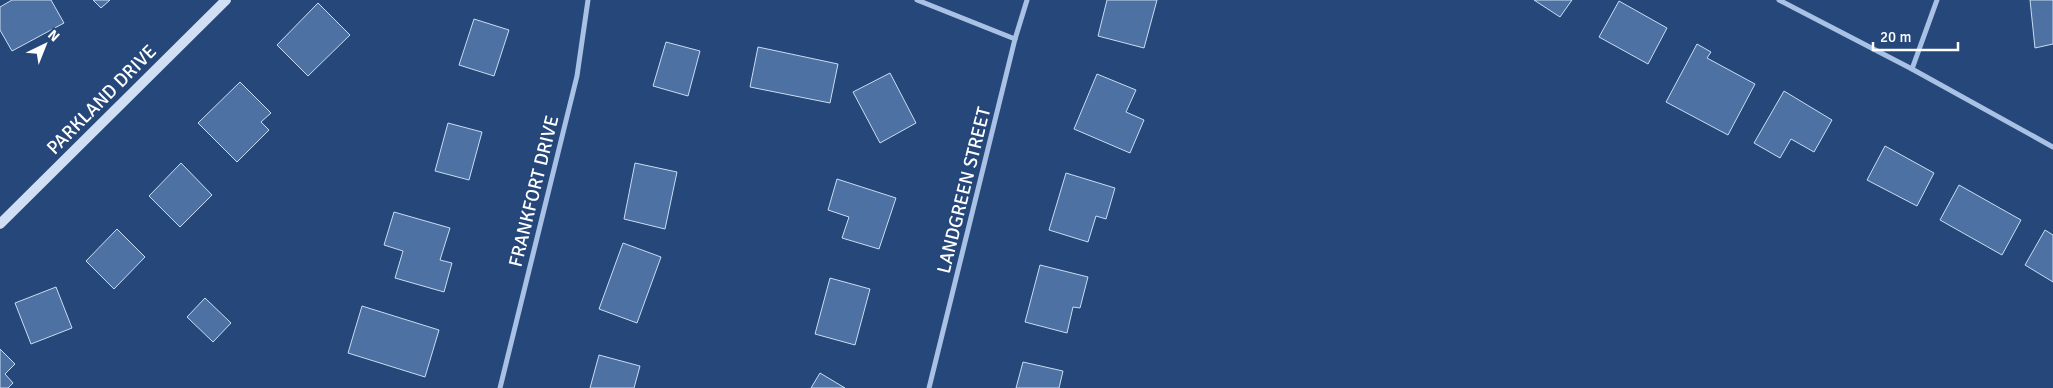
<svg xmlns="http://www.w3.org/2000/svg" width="2053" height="388" viewBox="0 0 2053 388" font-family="Signika,sans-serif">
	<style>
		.building { fill: #4d71a3; stroke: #cadcf3 }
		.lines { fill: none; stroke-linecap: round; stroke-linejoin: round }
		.street { stroke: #a8c1e4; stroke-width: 5 }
		.secondary { stroke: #d1dff4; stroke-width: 10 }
		.labels { text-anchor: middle; stroke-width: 4; stroke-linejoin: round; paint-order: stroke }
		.street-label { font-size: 19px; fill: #fff; stroke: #25477a }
	</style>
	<rect width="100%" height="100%" fill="#25477a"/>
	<g class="building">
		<polygon points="12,0 51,0 64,23 12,51 0,30 0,7"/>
		<polygon points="93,0 110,0 101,8"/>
		<polygon points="1107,0 1157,0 1144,48 1098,36"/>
		<polygon points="1534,0 1572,0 1560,17"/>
		<polygon points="2030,0 2053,0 2053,44 2035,48"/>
		<polygon points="1619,1 1667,28 1648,64 1599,37"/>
		<polygon points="318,3 350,35 308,76 277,45"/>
		<polygon points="474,19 509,30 494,76 459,65"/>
		<polygon points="666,42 700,51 688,96 653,86"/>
		<polygon points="1697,44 1711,52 1707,58 1755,84 1728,135 1666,102"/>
		<polygon points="758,47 838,64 830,103 750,87"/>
		<polygon points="890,73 916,123 880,143 853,92"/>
		<polygon points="1097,74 1136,90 1126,112 1144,120 1130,153 1074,129"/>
		<polygon points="240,82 271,113 261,122 269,130 237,162 198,123"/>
		<polygon points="1784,91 1832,120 1814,152 1791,139 1780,158 1754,143"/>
		<polygon points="448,123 482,132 469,180 435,171"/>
		<polygon points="1885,146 1934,173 1917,206 1867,180"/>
		<polygon points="181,163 212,195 180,227 149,196"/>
		<polygon points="635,163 677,172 665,229 624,219"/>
		<polygon points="1066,173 1115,188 1106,219 1096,216 1088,242 1049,230"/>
		<polygon points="837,179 896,198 879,249 842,238 849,217 828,210"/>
		<polygon points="1959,185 2021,220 2002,255 1940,220"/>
		<polygon points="394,212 450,228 440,260 452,263 444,292 395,278 403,251 384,245"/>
		<polygon points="117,229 145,257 114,289 86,261"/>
		<polygon points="2045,230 2053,235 2053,282 2025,265"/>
		<polygon points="623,243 661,257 637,323 599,309"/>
		<polygon points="1040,265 1088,277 1080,308 1073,307 1067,333 1025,322"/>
		<polygon points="830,278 870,289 855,345 815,334"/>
		<polygon points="56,287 72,328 31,344 15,303"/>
		<polygon points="205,298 231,323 213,342 187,317"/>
		<polygon points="362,306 439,330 425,377 348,353"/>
		<polygon points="0,349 15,364 5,374 13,383 8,388 0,388"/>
		<polygon points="599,355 640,366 634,388 590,388"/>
		<polygon points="1023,362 1063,371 1059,388 1016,388"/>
		<polygon points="820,373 845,388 811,388"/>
	</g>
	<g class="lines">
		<g class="street">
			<polyline points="917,0 1015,39"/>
			<polyline points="1779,0 1912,69 2053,147"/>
			<polyline points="1912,69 1937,0"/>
			<polyline points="500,388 577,76 588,0"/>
			<polyline points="929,388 1015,39 1027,0"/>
		</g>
		<polyline class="secondary" points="0,224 226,0"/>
	</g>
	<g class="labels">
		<g class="street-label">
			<text transform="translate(101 99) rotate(-45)" y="7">PARKLAND DRIVE</text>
			<text transform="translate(963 190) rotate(-76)" y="7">LANDGREEN STREET</text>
			<text transform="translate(533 191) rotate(-76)" y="7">FRANKFORT DRIVE</text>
		</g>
	</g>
	<g transform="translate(45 45) rotate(43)" stroke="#25477a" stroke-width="4" paint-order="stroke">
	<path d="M0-4L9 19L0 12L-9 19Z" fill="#ffffff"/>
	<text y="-8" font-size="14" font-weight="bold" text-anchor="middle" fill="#ffffff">N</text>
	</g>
	<path d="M1873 42v8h85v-8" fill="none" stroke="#ffffff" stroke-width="2.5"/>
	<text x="1880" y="42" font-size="15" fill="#ffffff" stroke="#25477a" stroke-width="4" paint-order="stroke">20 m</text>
</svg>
